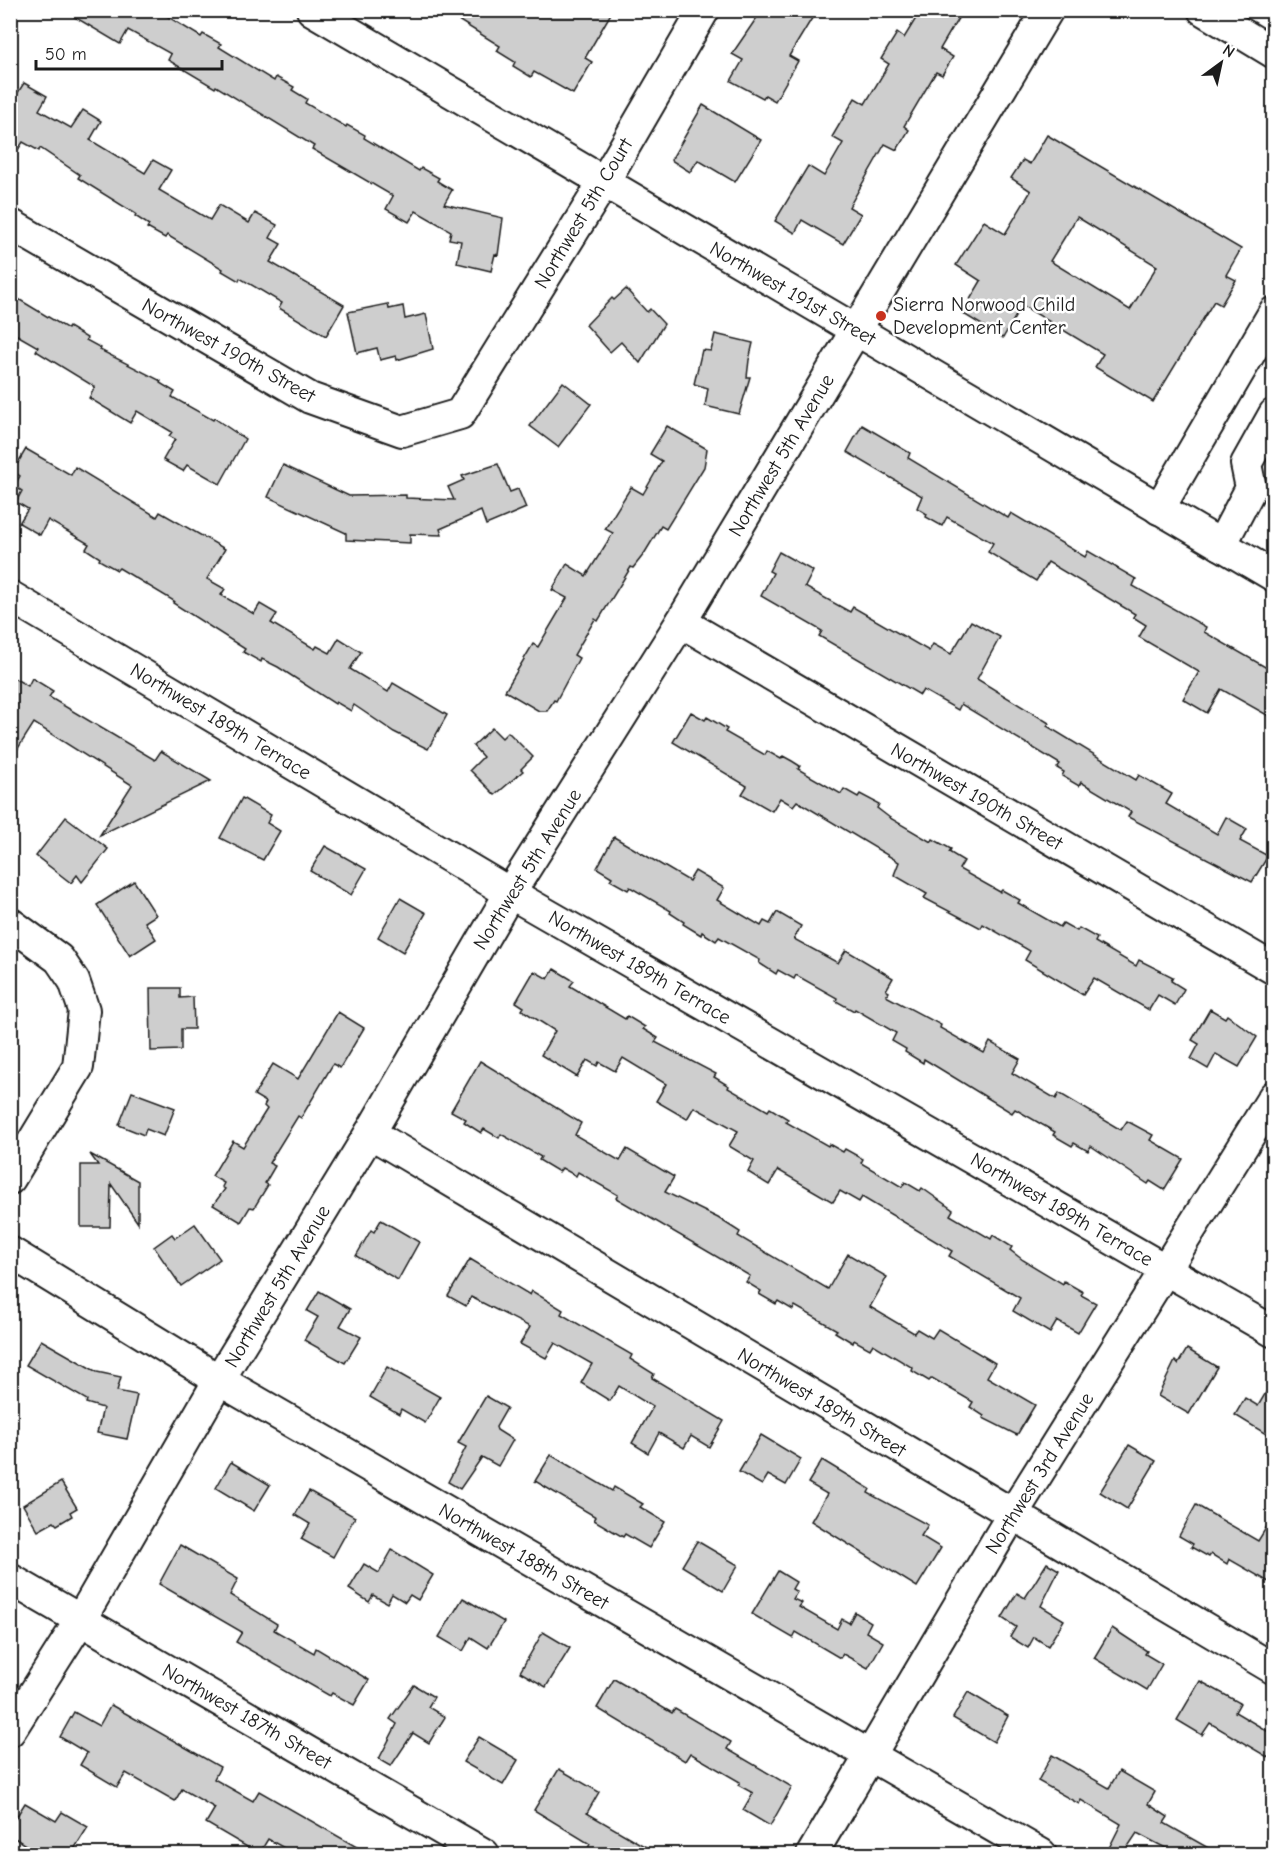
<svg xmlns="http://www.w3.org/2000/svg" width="1284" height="1865" viewBox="0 0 1284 1865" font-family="'Comic Neue',sans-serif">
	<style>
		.building { fill: #cecece; stroke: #1c1c1c; stroke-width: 1.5; fill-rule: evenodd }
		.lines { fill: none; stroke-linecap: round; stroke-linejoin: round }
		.minor-casing { stroke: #1c1c1c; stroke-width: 34 }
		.minor { stroke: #fff; stroke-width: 30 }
		.poi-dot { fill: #c8321e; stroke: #fff; stroke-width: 2 }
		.labels { text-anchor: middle; stroke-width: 5; stroke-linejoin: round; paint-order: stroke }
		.street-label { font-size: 20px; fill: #1c1c1c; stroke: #fff }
		.poi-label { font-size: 20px; fill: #1c1c1c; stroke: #fff; text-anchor: start }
	</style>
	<rect width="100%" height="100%" fill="#fff"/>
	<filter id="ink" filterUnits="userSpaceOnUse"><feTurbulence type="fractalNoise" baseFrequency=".0167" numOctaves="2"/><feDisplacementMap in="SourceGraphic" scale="12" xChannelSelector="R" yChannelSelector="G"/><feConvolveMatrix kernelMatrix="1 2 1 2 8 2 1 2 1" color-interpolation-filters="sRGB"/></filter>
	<g filter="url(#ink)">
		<g class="building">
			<polygon points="63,10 157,10 201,37 203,34 221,44 219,47 274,81 276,77 294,87 292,90 307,99 305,103 346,127 347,125 365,135 364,138 419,171 421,168 439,178 437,181 452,190 444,204 503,218 498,255 495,254 491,271 457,263 461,241 449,239 451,231 416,211 409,222 386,209 393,196 312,149 314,146 216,86 215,88 168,60 171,54 128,30 120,44"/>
			<polygon points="442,10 613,10 585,58 592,62 573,94 534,72 531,77 513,66 515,62 497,51 500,46"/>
			<polygon points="762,10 817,10 789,56 798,61 775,101 765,95 763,98 731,81 743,60 732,54"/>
			<polygon points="921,10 963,10 940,49 953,57 942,75 936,72 904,126 909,130 897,150 885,144 849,207 861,214 843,244 802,220 795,233 775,221 808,166 824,176 843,143 832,137 855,98 865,104 889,64 881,59 897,33 904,38"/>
			<polygon points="24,83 47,96 39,110 71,128 83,110 101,121 90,140 145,173 153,160 171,170 159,190 210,220 219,205 249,223 255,213 277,225 270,238 281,244 270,262 344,305 326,336 279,308 282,303 240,278 239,281 222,271 223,269 167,235 165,238 147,228 149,225 135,216 136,214 78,178 80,175 40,148 39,151 23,142 10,162 10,105"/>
			<polygon points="703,105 761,140 735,182 698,160 690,172 671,160"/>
			<path d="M1047,135L1241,249L1226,275L1236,280L1221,305L1214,301L1153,402L1095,367L1103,354L1022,305L1003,338L962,313L981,281L956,265L984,221L1005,234L1031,191L1011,178L1023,160L1030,164ZM1077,217L1157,266L1130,310L1050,261Z"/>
			<polygon points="626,289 647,312 650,309 664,324 640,363 621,342 610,352 586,325 612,298 614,300"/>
			<polygon points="10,294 68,329 69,327 87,338 86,340 101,348 100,350 161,381 160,383 175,392 172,397 213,420 214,418 245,439 220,484 187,465 183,471 163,460 175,439 169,436 172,432 137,411 130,423 89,398 95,387 36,351 38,347 10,331"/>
			<polygon points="388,304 389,309 403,306 405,319 426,314 433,349 397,360 396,356 380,360 377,348 357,353 348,312"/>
			<polygon points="715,334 753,343 749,360 747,377 750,377 739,414 705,406 708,388 694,384 702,350 711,351"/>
			<polygon points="563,382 591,404 558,447 530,426"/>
			<polygon points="862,425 910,453 908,458 1008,518 1011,513 1085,557 1088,551 1136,579 1133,586 1206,627 1204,632 1274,672 1274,719 1221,689 1207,713 1183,699 1199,672 1139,637 1146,625 1133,617 1135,614 1048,562 1036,581 988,552 993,543 947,517 942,526 926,517 927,514 917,508 922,496 847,452"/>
			<polygon points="667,426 707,449 704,467 666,529 661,526 644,554 633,568 631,567 598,621 595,619 574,655 579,658 556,701 554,700 547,711 539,711 505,691 533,644 538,647 567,598 552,590 567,564 586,576 613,533 605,529 631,487 643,494 662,461 650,454"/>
			<polygon points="26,449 71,475 75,467 157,517 160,512 225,549 207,579 225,589 221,595 254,614 260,604 277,614 271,623 315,649 317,646 330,653 339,638 361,652 350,669 388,692 393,683 447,715 428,749 394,732 354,705 351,711 336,702 335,704 278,667 262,659 261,662 243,652 245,649 173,603 174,601 119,568 117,570 99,560 100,558 86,549 89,544 48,520 40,535 19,523 28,509 16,502 22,491 14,486 20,476 13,471"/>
			<polygon points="498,464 510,492 518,489 526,508 486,525 481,511 440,529 442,535 410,534 410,543 346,540 346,533 268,497 283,465 349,496 406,495 406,498 454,500 448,487 464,480 462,476"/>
			<polygon points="779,552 813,571 805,587 850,612 853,607 929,651 933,644 951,654 971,621 1000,637 977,679 1049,723 1047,726 1136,780 1139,775 1172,794 1166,804 1217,834 1226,817 1247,829 1240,841 1268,856 1252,882 1128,817 1131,812 1081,782 1079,786 1062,776 1064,772 1057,768 1060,764 961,704 958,710 923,690 920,695 819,636 822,631 761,596 773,573 769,571"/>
			<polygon points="10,676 28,686 32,678 53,691 49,697 155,760 161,751 211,781 100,835 132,785 34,723 10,761"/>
			<polygon points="691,712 705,720 707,717 727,729 725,732 765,755 767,751 781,759 783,756 792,761 800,766 798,769 841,794 844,789 858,797 860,794 879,804 877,808 890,818 931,842 933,839 951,849 949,852 964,861 959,869 1000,892 1002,890 1020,900 1018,903 1060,927 1063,923 1077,931 1079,928 1097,938 1095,942 1136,966 1139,960 1173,977 1171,981 1184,989 1175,1005 1158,995 1149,1010 1094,978 1083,995 1025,960 1030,951 983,924 981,928 924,898 927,894 894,875 899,862 797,801 793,806 780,798 772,811 742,794 747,786 673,742"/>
			<polygon points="492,728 502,738 508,732 533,757 521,769 523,771 495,795 470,770 483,757 473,746"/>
			<polygon points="242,798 271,815 267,823 280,831 263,860 220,838"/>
			<polygon points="66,817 108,849 82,882 77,875 71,883 36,856"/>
			<polygon points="614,837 689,881 695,871 724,888 717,900 761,926 764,921 770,924 777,912 801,926 794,939 838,963 846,950 893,978 886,990 889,992 886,996 941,1025 940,1028 984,1053 990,1042 1020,1059 1012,1073 1056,1099 1059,1093 1121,1130 1127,1121 1153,1135 1150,1140 1183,1159 1164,1190 1150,1181 1148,1184 1091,1146 1088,1151 1074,1143 1072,1146 1053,1135 1055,1132 1015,1109 1012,1113 924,1059 923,1063 905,1052 906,1049 892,1041 896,1033 855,1009 854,1011 836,1001 837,998 796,975 794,979 778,970 776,974 759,963 760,960 719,937 716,941 702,932 701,935 683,924 684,922 670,913 671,911 630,887 628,890 610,880 612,877 597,868"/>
			<polygon points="325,846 366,869 351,895 310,871"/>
			<polygon points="134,881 156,915 145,922 156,939 130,956 97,905"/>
			<polygon points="400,898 426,913 403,952 378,937"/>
			<polygon points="554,969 574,981 570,986 625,1019 627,1016 645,1027 643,1029 658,1038 655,1042 716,1074 714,1077 729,1086 728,1088 768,1111 770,1108 788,1119 786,1122 828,1146 829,1144 843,1152 845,1149 863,1159 861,1163 902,1187 905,1182 920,1191 922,1188 953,1210 950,1215 991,1239 993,1235 1012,1247 1010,1250 1023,1260 1063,1284 1064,1281 1083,1292 1081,1295 1096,1303 1078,1333 1057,1321 1050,1333 1013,1311 1020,1298 949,1256 952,1251 862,1197 859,1202 840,1191 833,1202 778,1170 769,1185 748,1172 754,1161 729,1146 738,1131 694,1107 687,1119 656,1101 666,1084 623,1058 615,1071 599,1062 597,1066 587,1060 577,1077 541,1055 555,1031 522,1010 524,1007 516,1002 534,971 548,979"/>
			<polygon points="150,988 180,988 180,998 193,997 194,1029 181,1029 181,1050 151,1051"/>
			<polygon points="1210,1009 1225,1018 1227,1015 1257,1037 1239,1067 1216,1054 1208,1069 1191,1059 1199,1044 1192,1040"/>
			<polygon points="338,1012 364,1028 340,1068 333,1064 301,1118 298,1116 269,1163 275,1166 265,1183 268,1185 254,1208 250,1207 241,1222 213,1205 225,1189 222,1187 224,1183 212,1176 233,1141 243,1147 267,1109 264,1106 266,1102 254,1095 273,1064 298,1079"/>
			<polygon points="480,1061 581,1123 575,1135 620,1161 627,1149 674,1177 665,1192 718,1218 740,1232 738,1236 828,1289 848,1254 887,1277 870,1307 914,1333 917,1329 932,1338 938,1329 995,1363 987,1377 1035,1405 1017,1435 983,1418 984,1416 970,1407 973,1402 932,1378 929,1381 912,1371 913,1368 873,1344 870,1349 854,1340 853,1343 835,1332 837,1330 795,1306 793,1310 778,1301 776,1304 759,1294 761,1291 746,1282 750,1276 616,1198 618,1195 578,1172 576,1176 562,1168 559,1172 539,1160 541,1157 501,1134 499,1138 484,1129 481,1133 464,1122 466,1119 451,1111"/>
			<polygon points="132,1092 175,1108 164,1136 146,1129 144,1135 119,1125"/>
			<polygon points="90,1154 138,1181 138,1223 111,1184 110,1227 81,1227 81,1165 98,1165"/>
			<polygon points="381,1220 419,1242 398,1280 356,1256 371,1230 374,1232"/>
			<polygon points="195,1224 220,1259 181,1286 154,1247 172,1234 175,1238"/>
			<polygon points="470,1259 530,1295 532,1291 563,1310 561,1314 632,1355 630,1359 654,1374 652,1378 724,1421 709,1447 691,1436 684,1448 659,1433 648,1453 632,1443 653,1407 619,1386 610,1401 581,1383 592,1364 555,1343 546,1358 520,1344 530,1327 471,1297 466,1306 448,1296"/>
			<polygon points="319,1291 350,1309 340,1326 361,1337 345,1363 304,1340 318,1317 307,1311"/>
			<polygon points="41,1340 97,1372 121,1377 117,1391 137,1395 127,1439 97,1433 103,1408 86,1403 87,1400 26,1365"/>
			<polygon points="1187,1349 1217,1367 1189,1414 1158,1396 1175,1361 1178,1364"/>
			<polygon points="387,1367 440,1397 425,1423 401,1409 399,1414 370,1397"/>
			<polygon points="1274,1379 1274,1439 1235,1415 1245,1398 1258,1406"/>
			<polygon points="486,1396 507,1408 496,1427 497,1430 513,1440 498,1466 482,1457 460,1489 448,1482 466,1447 458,1443"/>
			<polygon points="761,1435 801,1459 786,1485 768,1475 762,1485 739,1472"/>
			<polygon points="1129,1445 1156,1461 1127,1509 1100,1492"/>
			<polygon points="551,1455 612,1491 614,1487 643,1504 640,1507 665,1522 649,1548 625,1534 623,1537 594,1520 596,1517 535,1481"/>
			<polygon points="822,1460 870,1489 868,1493 928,1525 921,1536 941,1548 917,1587 811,1521 827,1494 808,1483"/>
			<polygon points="231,1462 270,1485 254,1511 216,1488"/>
			<polygon points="61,1482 77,1508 70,1512 72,1516 57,1525 54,1522 38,1531 23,1505"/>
			<polygon points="309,1491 355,1517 333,1557 301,1539 310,1524 295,1515"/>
			<polygon points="1196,1505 1258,1541 1274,1515 1274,1585 1229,1559 1227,1564 1211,1554 1209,1557 1191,1547 1193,1544 1179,1536"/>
			<polygon points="697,1541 738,1565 723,1591 682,1566"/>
			<polygon points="180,1545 238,1579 230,1595 277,1624 274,1630 314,1653 316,1648 369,1680 354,1705 332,1693 330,1696 236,1642 242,1632 159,1584"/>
			<polygon points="392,1550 433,1575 418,1600 410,1595 405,1602 392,1594 387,1603 373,1595 369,1602 349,1589 364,1564 379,1573"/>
			<polygon points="1047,1563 1059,1570 1041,1606 1064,1620 1048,1646 1034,1637 1028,1648 1010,1637 1016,1627 1002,1618 1017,1593 1025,1598"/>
			<polygon points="778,1571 796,1582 792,1589 797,1592 793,1599 802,1603 799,1607 837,1629 842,1619 849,1623 855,1612 871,1622 866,1632 883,1642 868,1668 843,1654 840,1658 796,1632 793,1638 752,1614"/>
			<polygon points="463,1598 504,1622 488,1648 471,1637 463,1651 439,1637"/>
			<polygon points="1112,1628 1147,1651 1145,1654 1162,1664 1147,1690 1094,1658"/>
			<polygon points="543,1632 570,1648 546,1687 520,1672"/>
			<polygon points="614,1679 672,1713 675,1709 731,1742 727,1749 792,1787 770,1826 743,1810 753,1793 738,1785 740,1782 690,1753 685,1761 597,1708"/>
			<polygon points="1200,1681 1240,1703 1235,1712 1274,1735 1274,1761 1210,1723 1202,1735 1177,1720"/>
			<polygon points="414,1685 434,1697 428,1707 445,1717 429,1743 413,1733 391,1766 379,1759 397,1724 390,1719"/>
			<polygon points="968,1692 1008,1716 994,1742 953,1718"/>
			<polygon points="111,1705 220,1767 214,1779 253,1801 259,1791 369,1854 295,1854 268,1839 259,1854 206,1823 215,1808 182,1789 175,1801 126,1773 117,1787 80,1765 87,1753 60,1737 74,1712 99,1726"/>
			<polygon points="479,1737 518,1760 503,1785 463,1762"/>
			<polygon points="1052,1755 1109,1788 1119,1771 1155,1792 1148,1804 1168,1817 1164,1823 1219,1854 1177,1854 1137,1833 1123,1854 1106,1854 1121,1824 1081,1800 1079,1804 1038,1781"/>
			<polygon points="559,1769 599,1792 587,1813 658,1854 599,1854 588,1848 590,1844 534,1810"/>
			<polygon points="25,1803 56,1821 62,1812 88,1827 71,1854 39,1854 10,1835 10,1827"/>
		</g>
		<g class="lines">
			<defs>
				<g id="minor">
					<polyline points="312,10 1274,576"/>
					<polyline points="1203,10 1274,53"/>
					<polyline points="10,224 310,398 402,431 460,414 604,182 704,10"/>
					<polyline points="1159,509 1274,312"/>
					<polyline points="1221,545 1251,488 1246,464 1274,414"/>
					<polyline points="10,596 510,893 1274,1332"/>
					<polyline points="681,622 1274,969"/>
					<polyline points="10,923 59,959 74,981 84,1010 78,1067 10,1179"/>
					<polyline points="370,1133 1274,1669"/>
					<polyline points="10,1252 219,1380 1041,1854"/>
					<polyline points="10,1579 484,1854"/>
					<polyline points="10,1731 81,1619 219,1380 370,1133 510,893 681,622 1048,10"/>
					<polyline points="812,1854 1012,1515 1274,1096"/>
				</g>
			</defs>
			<use href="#minor" class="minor-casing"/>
			<use href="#minor" class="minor"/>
		</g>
	</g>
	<circle class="poi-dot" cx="881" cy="316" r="6"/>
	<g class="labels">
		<g class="street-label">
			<text transform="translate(583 213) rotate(-59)" y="7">Northwest 5th Court</text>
			<text transform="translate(793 293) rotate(30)" y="7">Northwest 191st Street</text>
			<text transform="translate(229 350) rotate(29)" y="7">Northwest 190th Street</text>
			<text transform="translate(781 455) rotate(-59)" y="7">Northwest 5th Avenue</text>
			<text transform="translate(221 721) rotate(31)" y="7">Northwest 189th Terrace</text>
			<text transform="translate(977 796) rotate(30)" y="7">Northwest 190th Street</text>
			<text transform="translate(527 869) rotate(-58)" y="7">Northwest 5th Avenue</text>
			<text transform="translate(640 967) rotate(30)" y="7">Northwest 189th Terrace</text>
			<text transform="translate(1062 1209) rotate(30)" y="7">Northwest 189th Terrace</text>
			<text transform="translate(277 1286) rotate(-59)" y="7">Northwest 5th Avenue</text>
			<text transform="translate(822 1402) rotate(31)" y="7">Northwest 189th Street</text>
			<text transform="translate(1039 1473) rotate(-58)" y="7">Northwest 3rd Avenue</text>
			<text transform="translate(524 1556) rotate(30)" y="7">Northwest 188th Street</text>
			<text transform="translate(247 1716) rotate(30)" y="7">Northwest 187th Street</text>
		</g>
		<g class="poi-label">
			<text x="893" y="311">Sierra Norwood Child<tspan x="893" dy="23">Development Center</tspan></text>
		</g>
	</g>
	<rect width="1284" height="1865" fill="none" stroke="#fff" stroke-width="36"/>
	<rect x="18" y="18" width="1248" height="1829" fill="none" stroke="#1c1c1c" stroke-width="2" filter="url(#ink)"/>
	<g transform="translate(1221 63) rotate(33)" stroke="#ffffff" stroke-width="4.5" paint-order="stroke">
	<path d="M0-4.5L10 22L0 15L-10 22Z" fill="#1c1c1c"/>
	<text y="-9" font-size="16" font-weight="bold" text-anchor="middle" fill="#1c1c1c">N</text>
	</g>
	<path d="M36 60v9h186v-9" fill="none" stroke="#1c1c1c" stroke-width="3"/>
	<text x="45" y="60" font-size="18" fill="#1c1c1c" stroke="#ffffff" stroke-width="4.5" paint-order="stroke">50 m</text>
</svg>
